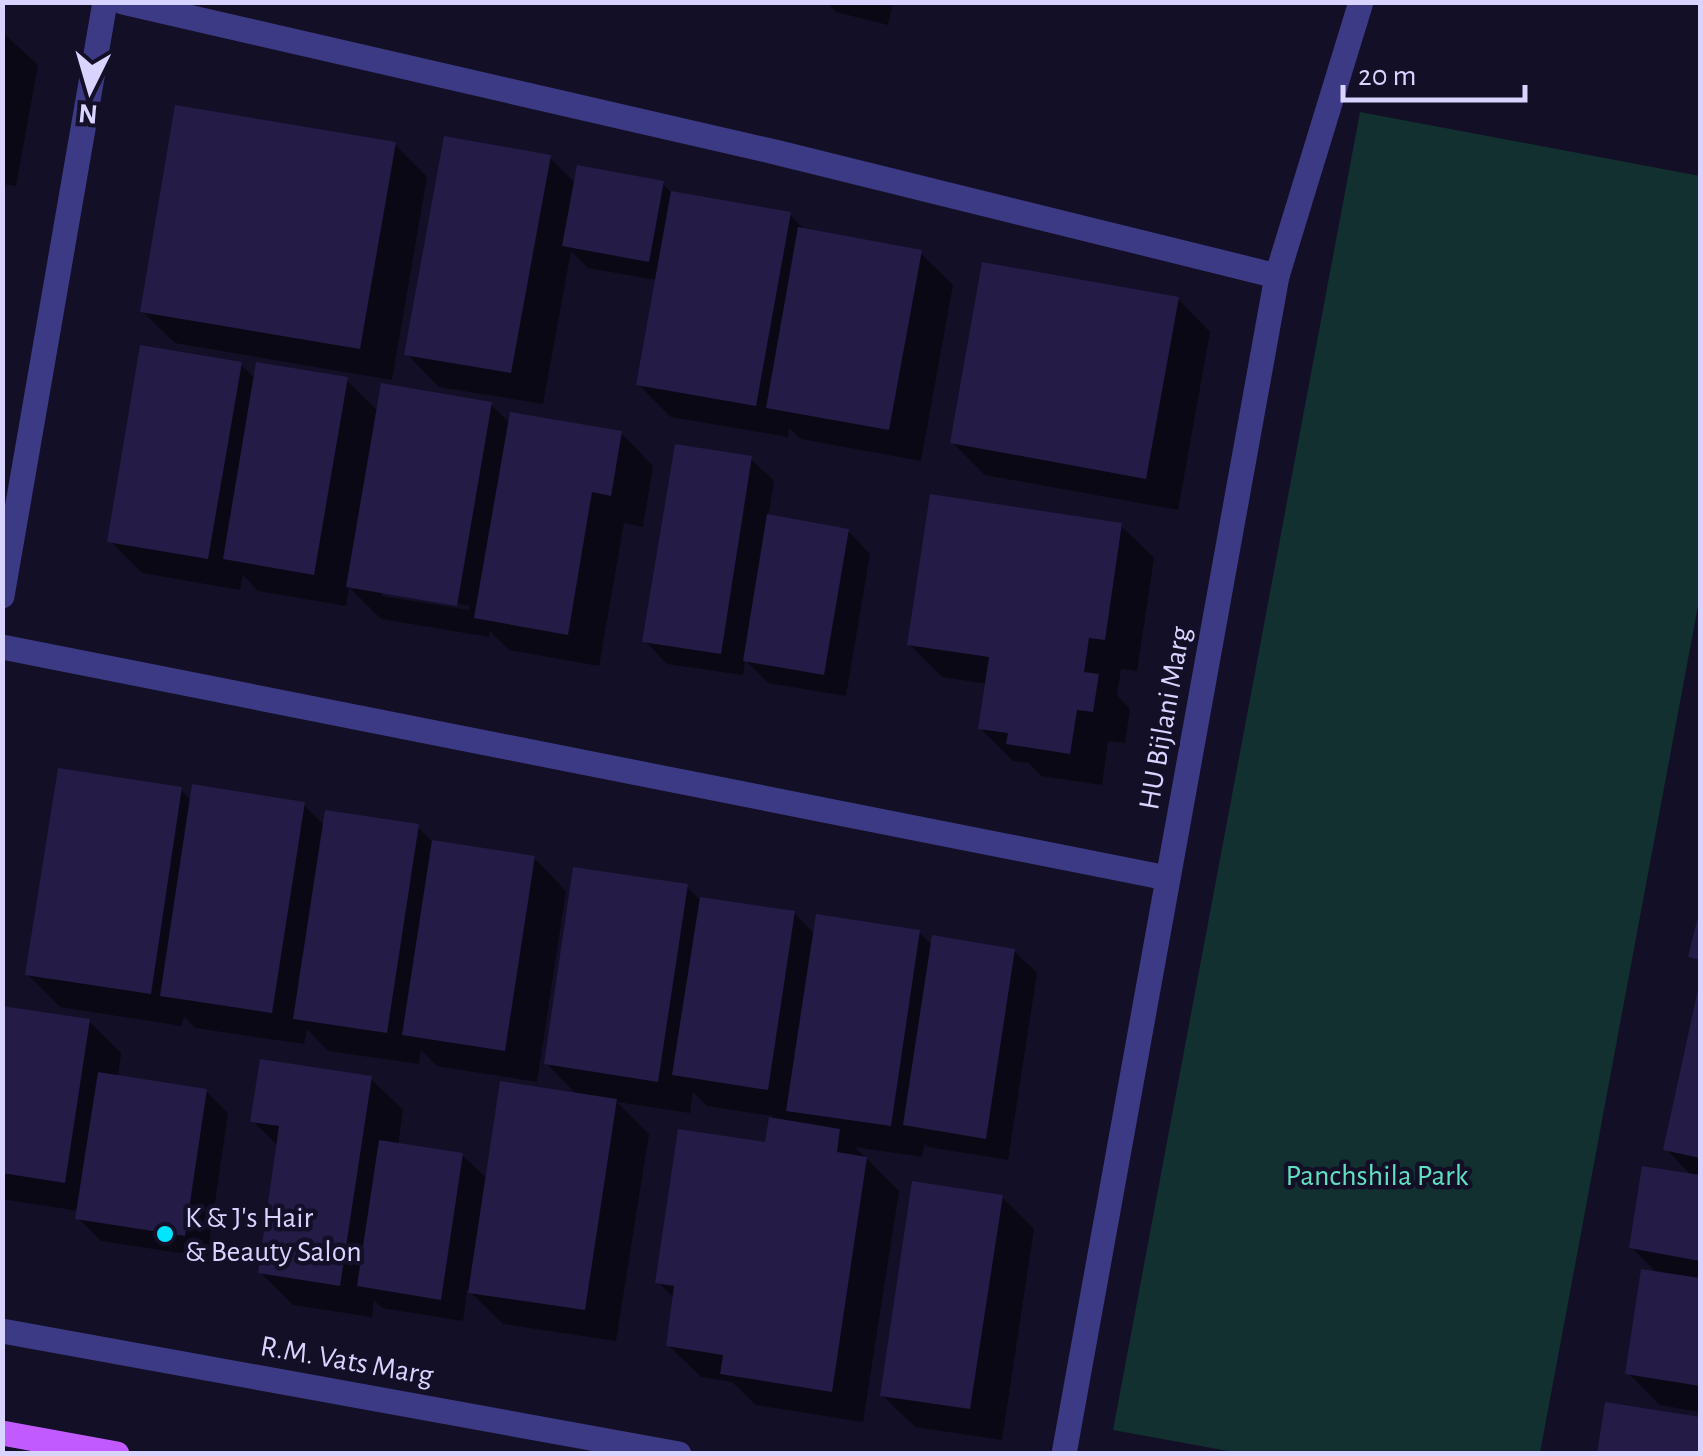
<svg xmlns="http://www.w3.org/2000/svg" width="1703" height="1456" viewBox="0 0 1703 1456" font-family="'Alegreya Sans',sans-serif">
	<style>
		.green { fill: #12302f }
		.shadow { fill: #0007; fill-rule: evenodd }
		.building { fill: #241b47 }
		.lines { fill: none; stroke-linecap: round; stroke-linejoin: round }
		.minor { stroke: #3d3a85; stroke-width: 25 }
		.primary { stroke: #c25bff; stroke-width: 25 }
		.poi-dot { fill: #00e5ff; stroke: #130f26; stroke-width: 4 }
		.labels { text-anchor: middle; stroke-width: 9; stroke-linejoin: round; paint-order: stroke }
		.street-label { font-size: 30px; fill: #d9d4ff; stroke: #130f26 }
		.park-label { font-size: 30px; fill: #5fe0c0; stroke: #130f26 }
		.poi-label { font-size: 30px; fill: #d9d4ff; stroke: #130f26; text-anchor: start }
	</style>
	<rect width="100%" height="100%" fill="#130f26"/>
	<polygon class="green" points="1360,112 1700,176 1700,595 1540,1453 1239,1453 1113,1430"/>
	<g class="shadow">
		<polygon points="827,2 893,2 888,25 836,12"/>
		<polygon points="2,32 38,65 16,186 2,184"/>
		<polygon points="395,145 427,177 392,380 175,343 142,311"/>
		<polygon points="549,157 576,184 662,183 673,194 790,215 806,231 920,253 953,285 921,461 801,439 789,428 788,437 671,417 639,385 657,280 588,268 571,251 543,404 439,387 407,354"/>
		<polygon points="1178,299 1210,332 1178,510 985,475 952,442"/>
		<path d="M240,364L256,379L346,380L379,412L491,405L511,424L621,433L653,466L643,527L624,523L599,666L509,650L490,631L489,637L381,619L349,587L346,606L258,591L243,575L240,590L142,573L110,541ZM382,591L470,606L469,610L382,596Z"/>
		<polygon points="751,459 774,481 768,517 848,531 870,554 846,696 768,683 745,660 743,675 667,664 645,641"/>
		<polygon points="1121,526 1154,558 1137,671 1121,669 1117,695 1130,709 1125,743 1108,741 1102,785 1041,776 1029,763 1013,761 981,729 988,684 942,677 909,644"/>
		<polygon points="181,790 192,801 304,805 325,826 417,827 433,842 534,858 566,891 537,1082 437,1066 421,1050 419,1064 328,1051 307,1029 304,1044 195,1028 184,1016 182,1026 60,1007 28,975"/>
		<polygon points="687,887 699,899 794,913 815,935 919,932 933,946 1014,951 1037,973 1008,1160 928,1147 925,1143 922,1157 855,1147 899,1191 863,1422 756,1405 732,1382 701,1377 668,1345 675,1299 658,1282 767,1145 772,1116 707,1106 693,1092 690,1113 617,1102 649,1134 616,1341 503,1324 467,1289 463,1321 382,1308 374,1300 372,1317 293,1305 260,1272 279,1147 253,1121 370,1078 403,1110 398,1145 462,1155 488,1180 578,1096 546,1063"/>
		<polygon points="1700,989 1700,1412 1660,1405 1628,1373 1658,1274 1632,1248 1693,1177 1666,1149"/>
		<polygon points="2,1008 89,1021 121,1053 118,1078 206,1091 228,1113 207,1257 101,1241 78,1218 79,1211 2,1199"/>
		<polygon points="1002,1197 1034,1229 1002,1440 915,1427 882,1395"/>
	</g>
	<g class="building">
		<polygon points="175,105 396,142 360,349 140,312"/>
		<polygon points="444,136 551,155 511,373 404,355"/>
		<polygon points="577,165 664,181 649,262 562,246"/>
		<polygon points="671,191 791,212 756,406 636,385"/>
		<polygon points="798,227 922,250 889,430 766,408"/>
		<polygon points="982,262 1179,297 1146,479 950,443"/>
		<polygon points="140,345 242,362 208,559 107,542"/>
		<polygon points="256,362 348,377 314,575 223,559"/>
		<polygon points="381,383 492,402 457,606 346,587"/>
		<polygon points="510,412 622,431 611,496 592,492 568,635 474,618"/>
		<polygon points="675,444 752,456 721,654 642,642"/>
		<polygon points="930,494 1122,523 1105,640 1089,638 1084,672 1099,674 1093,712 1077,710 1070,754 1006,744 1008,733 978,729 989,657 907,645"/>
		<polygon points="767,514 849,529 824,675 743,661"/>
		<polygon points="58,768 182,787 151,994 25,975"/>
		<polygon points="192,784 305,802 272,1013 160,996"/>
		<polygon points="325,810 419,824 387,1033 293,1019"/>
		<polygon points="432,840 535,856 505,1051 402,1035"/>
		<polygon points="573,867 688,884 658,1082 544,1064"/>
		<polygon points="700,897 795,911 768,1090 672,1075"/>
		<polygon points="1699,913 1700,913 1700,960 1688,957"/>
		<polygon points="816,914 920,930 891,1126 786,1111"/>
		<polygon points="932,935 1015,949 986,1139 903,1125"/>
		<polygon points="1699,985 1700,985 1700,1158 1663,1150"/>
		<polygon points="2,1006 90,1019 65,1183 2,1173"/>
		<polygon points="260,1059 372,1076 340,1286 258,1273 279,1126 250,1122"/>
		<polygon points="98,1072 207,1089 185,1236 75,1219"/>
		<polygon points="500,1081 617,1099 585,1310 468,1293"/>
		<polygon points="769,1117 840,1129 837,1152 867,1157 832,1392 720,1374 723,1355 666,1346 674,1286 655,1283 678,1129 765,1142"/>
		<polygon points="379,1140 463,1153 441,1300 357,1286"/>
		<polygon points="1642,1166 1700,1175 1700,1261 1629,1248"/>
		<polygon points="912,1181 1003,1195 970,1409 880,1396"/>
		<polygon points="1641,1269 1700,1278 1700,1386 1625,1374"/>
		<polygon points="1605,1402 1700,1417 1700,1454 1597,1454"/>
	</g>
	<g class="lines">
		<g class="minor">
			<polyline points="123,2 775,152 1277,276"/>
			<polyline points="2,596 105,2"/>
			<polyline points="2,647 1167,878"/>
			<polyline points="2,1331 679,1454"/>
			<polyline points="1064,1454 1277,276 1361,2"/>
		</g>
		<polyline class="primary" points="2,1433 117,1454"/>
	</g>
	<circle class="poi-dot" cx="165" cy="1234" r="10"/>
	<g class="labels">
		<g class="street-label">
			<text transform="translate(1164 718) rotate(-80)" y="10">HU Bijlani Marg</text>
			<text transform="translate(347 1360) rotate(10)" y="10">R.M. Vats Marg</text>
		</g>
		<g class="park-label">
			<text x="1377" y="1185">Panchshila Park</text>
		</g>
		<g class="poi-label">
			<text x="185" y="1227">K &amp; J's Hair<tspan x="185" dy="34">&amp; Beauty Salon</tspan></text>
		</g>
	</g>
	<rect width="1703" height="1456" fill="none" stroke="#d9d4ff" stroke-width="10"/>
	<g transform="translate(90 90) rotate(185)" stroke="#130f26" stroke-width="8" paint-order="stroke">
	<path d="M0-8L18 38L0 25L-18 38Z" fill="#d9d4ff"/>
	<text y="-15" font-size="28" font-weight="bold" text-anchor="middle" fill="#d9d4ff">N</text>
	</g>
	<path d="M1343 85v15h182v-15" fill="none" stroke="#d9d4ff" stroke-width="5"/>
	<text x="1358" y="85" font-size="30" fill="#d9d4ff" stroke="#130f26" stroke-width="8" paint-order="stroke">20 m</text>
</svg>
